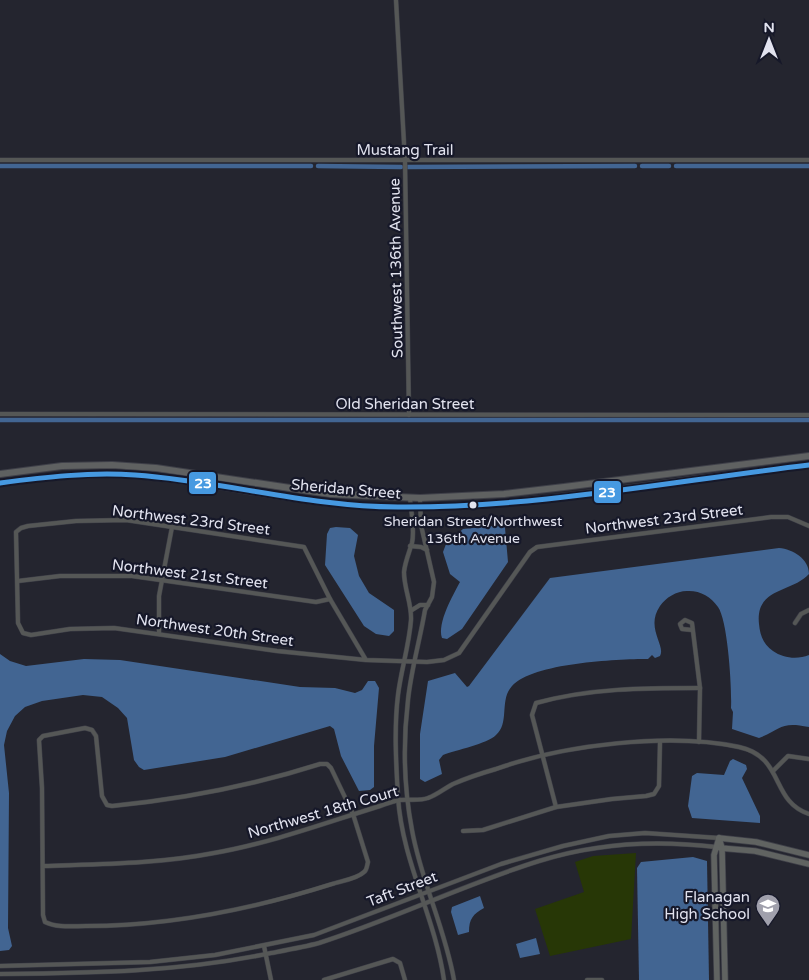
<svg xmlns="http://www.w3.org/2000/svg" width="809" height="980" viewBox="0 0 809 980" font-family="'Varela Round',sans-serif">
	<style>
		.green { fill: #273706 }
		.water { fill: #426592 }
		.lines { fill: none; stroke-linecap: round; stroke-linejoin: round }
		.canal { stroke: #426592; stroke-width: 4.5 }
		.street-casing { stroke: #3f4049; stroke-width: 5 }
		.secondary-casing { stroke: #3f4049; stroke-width: 7 }
		.primary-casing { stroke: #3f4049; stroke-width: 8 }
		.street { stroke: #555756; stroke-width: 4 }
		.secondary { stroke: #606361; stroke-width: 5.5 }
		.primary { stroke: #5f6161; stroke-width: 6 }
		.bus-1-casing { stroke: #161829; stroke-width: 9 }
		.bus-1 { stroke: #4699e1; stroke-width: 5 }
		.bus-dot { fill: #e2e3ef; stroke: #161829; stroke-width: 2 }
		.labels { text-anchor: middle; stroke-width: 4.5; stroke-linejoin: round; paint-order: stroke }
		.bus-label { font-size: 14px; fill: #e2e3ef; stroke: #161829 }
		.street-label { font-size: 15px; fill: #e2e3ef; stroke: #161829 }
		.poi-label { font-size: 15px; fill: #e2e3ef; stroke: #161829; text-anchor: end }
		.line-badge { stroke: #161829; stroke-width: 2 }
		.badge-label { font-size: 14px; text-anchor: middle; font-weight: bold; fill: #fff }
	</style>
	<rect width="100%" height="100%" fill="#24252f"/>
	<polygon class="green" points="636,853 631,939 550,956 535,909 584,892 575,862 593,856"/>
	<g class="water">
		<path d="M503,525L505,528L508,562L462,629L447,639L442,638C437,623 453,595 460,582L450,574L443,552L446,544L463,529Z"/>
		<polygon points="336,527 350,528 358,535 354,556 359,576 369,593 394,610 394,631 389,636 376,634 364,626 325,565 327,534 330,528"/>
		<path d="M779,548C793,549 809,559 809,574C792,593 755,587 759,624C760,635 763,644 773,651C783,658 797,660 809,655V727C780,721 782,729 759,738L732,729L733,712L731,708C732,689 728,621 718,607C711,597 701,591 689,591C678,590 666,597 660,606C645,628 666,645 660,656L655,658L652,655L648,659C616,659 533,663 512,686C499,700 510,723 496,735C487,744 456,750 443,755L439,760L442,774L425,782L420,779V734L428,681L455,673L467,687L469,686L550,578Z"/>
		<polygon points="0,654 10,661 26,666 84,659 120,660 300,687 335,688 355,693 362,690 368,681 375,681 379,688 374,746 374,787 370,790 359,791 341,756 334,729 330,726 225,757 144,770 139,767 134,760 127,718 118,708 102,697 83,695 42,701 25,707 15,716 7,731 4,745 9,793 8,928 12,946 9,950 0,951"/>
		<polygon points="733,759 746,765 747,769 742,778 760,816 760,823 692,818 688,806 692,776 697,773 724,775 730,761"/>
		<polygon points="693,857 707,861 709,980 639,980 637,868 641,862"/>
		<path d="M480,896L484,908C473,914 469,919 469,932L458,935L451,912L452,907Z"/>
		<polygon points="536,938 540,954 520,958 516,944"/>
	</g>
	<g class="lines">
		<g class="canal">
			<polyline points="0,166 311,166"/>
			<polyline points="318,166 401,167"/>
			<polyline points="642,166 669,166"/>
			<polyline points="676,166 809,166"/>
			<polyline points="407,167 635,166"/>
			<polyline points="0,420 809,420"/>
		</g>
		<defs>
			<g id="street">
				<polyline points="396,0 405,161 409,415"/>
				<polyline points="0,160 809,160"/>
				<polyline points="0,414 809,415"/>
				<path d="M410,498C411,511 415,530 412,543C409,553 405,562 404,572C404,589 412,604 411,620C409,646 401,670 398,695C394,728 396,763 398,797C402,861 435,917 444,980"/>
				<path d="M420,498L421,525L434,582L432,597L425,610C420,640 411,670 408,700C403,742 404,788 412,830C421,881 445,928 454,980"/>
				<polyline points="410,546 421,547 427,550"/>
				<polyline points="18,581 60,576 132,576 316,602 330,599"/>
				<polyline points="412,610 420,605 428,605"/>
				<polyline points="795,623 801,614 809,610"/>
				<polyline points="692,630 682,629 680,624 685,620 692,623 700,688 699,742"/>
				<polyline points="159,633 159,596 172,527"/>
				<polyline points="366,660 330,599 304,547 126,520 76,521 28,526 21,528 16,532 18,623 23,633 31,635 70,629 114,628 277,651 366,660 427,662 444,660 459,653 530,552 537,547 771,517 788,517 809,526"/>
				<path d="M85,728L92,730L96,736L102,796L107,805L112,806C184,799 251,786 320,764H327L331,768L353,814L368,862C367,865 367,870 364,872C357,879 341,881 332,884C253,909 170,926 86,926C73,926 57,928 45,922L43,915L42,788L39,740L43,736Z"/>
				<polyline points="774,770 788,756 809,759"/>
				<path d="M556,807L532,715L536,703C590,688 645,688 700,688"/>
				<polyline points="463,831 483,830 556,807 612,799 646,796 654,794 659,786 660,742"/>
				<path d="M43,866C100,864 158,864 214,853C271,843 325,823 380,806C386,804 393,801 400,800C409,799 420,801 428,798C437,795 445,788 453,784C467,778 482,773 496,769C563,745 669,732 739,747C785,757 770,801 809,814"/>
				<polyline points="264,946 271,980"/>
				<polyline points="0,966 150,962 215,955 314,935 501,864 563,846 609,836 645,833 719,838"/>
				<path d="M0,974C92,973 181,972 271,953C287,950 304,947 319,943C394,919 465,884 539,861C596,843 658,840 716,847"/>
				<polyline points="324,980 393,959 400,963 405,980"/>
				<polyline points="587,980 602,980"/>
			</g>
			<g id="secondary">
				<polyline points="719,838 722,848 725,980"/>
				<polyline points="719,838 756,842 809,855"/>
				<polyline points="720,848 755,851 809,864"/>
				<polyline points="717,980 714,855 719,838"/>
			</g>
			<g id="primary">
				<polyline points="0,474 62,466 112,465 156,468 330,494 420,498 504,494 564,487 809,456"/>
				<path d="M0,483C52,476 102,471 155,477C236,486 316,507 398,507C536,508 673,479 809,465"/>
			</g>
		</defs>
		<use href="#street" class="street-casing"/>
		<use href="#secondary" class="secondary-casing"/>
		<use href="#primary" class="primary-casing"/>
		<use href="#street" class="street"/>
		<use href="#secondary" class="secondary"/>
		<use href="#primary" class="primary"/>
		<defs>
			<path id="bus-1" d="M0,483C45,477 89,472 135,475C223,481 309,507 398,507C536,508 673,481 809,465"/>
		</defs>
		<use href="#bus-1" class="bus-1-casing"/>
		<use href="#bus-1" class="bus-1"/>
	</g>
	<defs>
		<symbol id="school-pin" viewBox="-11 -11 22 30"><path d="M0 17L-7.5 6A9.5 9.5 0 1 1 7.5 6Z" fill="#a0a0ac" stroke="#161829"/><path d="M0-5L7-2L0 1L-7-2ZM-4 1L0 2.5L4 1V4Q0 6-4 4Z" fill="#fff"/></symbol>
	</defs>
	<g fill-rule="evenodd">
		<use href="#school-pin" x="754" y="892" width="28" height="38"/>
	</g>
	<circle class="bus-dot" cx="473" cy="505" r="4.5"/>
	<g class="labels">
		<g class="bus-label">
			<text x="473" y="526">Sheridan Street/Northwest<tspan x="473" dy="17">136th Avenue</tspan></text>
		</g>
		<g class="street-label">
			<text x="405" y="155">Mustang Trail</text>
			<text transform="translate(396 268) rotate(-91)" y="5">Southwest 136th Avenue</text>
			<text x="405" y="409">Old Sheridan Street</text>
			<text transform="translate(346 489) rotate(5)" y="5">Sheridan Street</text>
			<text transform="translate(664 519) rotate(-7)" y="5">Northwest 23rd Street</text>
			<text transform="translate(191 520) rotate(7)" y="5">Northwest 23rd Street</text>
			<text transform="translate(190 574) rotate(7)" y="5">Northwest 21st Street</text>
			<text transform="translate(215 630) rotate(8)" y="5">Northwest 20th Street</text>
			<text transform="translate(323 812) rotate(-16)" y="5">Northwest 18th Court</text>
			<text transform="translate(402 889) rotate(-21)" y="5">Taft Street</text>
		</g>
		<g class="poi-label">
			<text x="750" y="902">Flanagan<tspan x="750" dy="17">High School</tspan></text>
		</g>
	</g>
	<g class="line-badge">
		<rect x="188" y="471" width="29" height="24" rx="5" fill="#4699e1"/>
		<rect x="593" y="480" width="29" height="24" rx="5" fill="#4699e1"/>
	</g>
	<g class="badge-label">
		<text x="203" y="488">23</text>
		<text x="607" y="497">23</text>
	</g>
	<g transform="translate(769 40)" stroke="#161829" stroke-width="4" paint-order="stroke">
	<path d="M0-4L9 19L0 12L-9 19Z" fill="#e2e3ef"/>
	<text y="-8" font-size="14" font-weight="bold" text-anchor="middle" fill="#e2e3ef">N</text>
	</g>
</svg>
